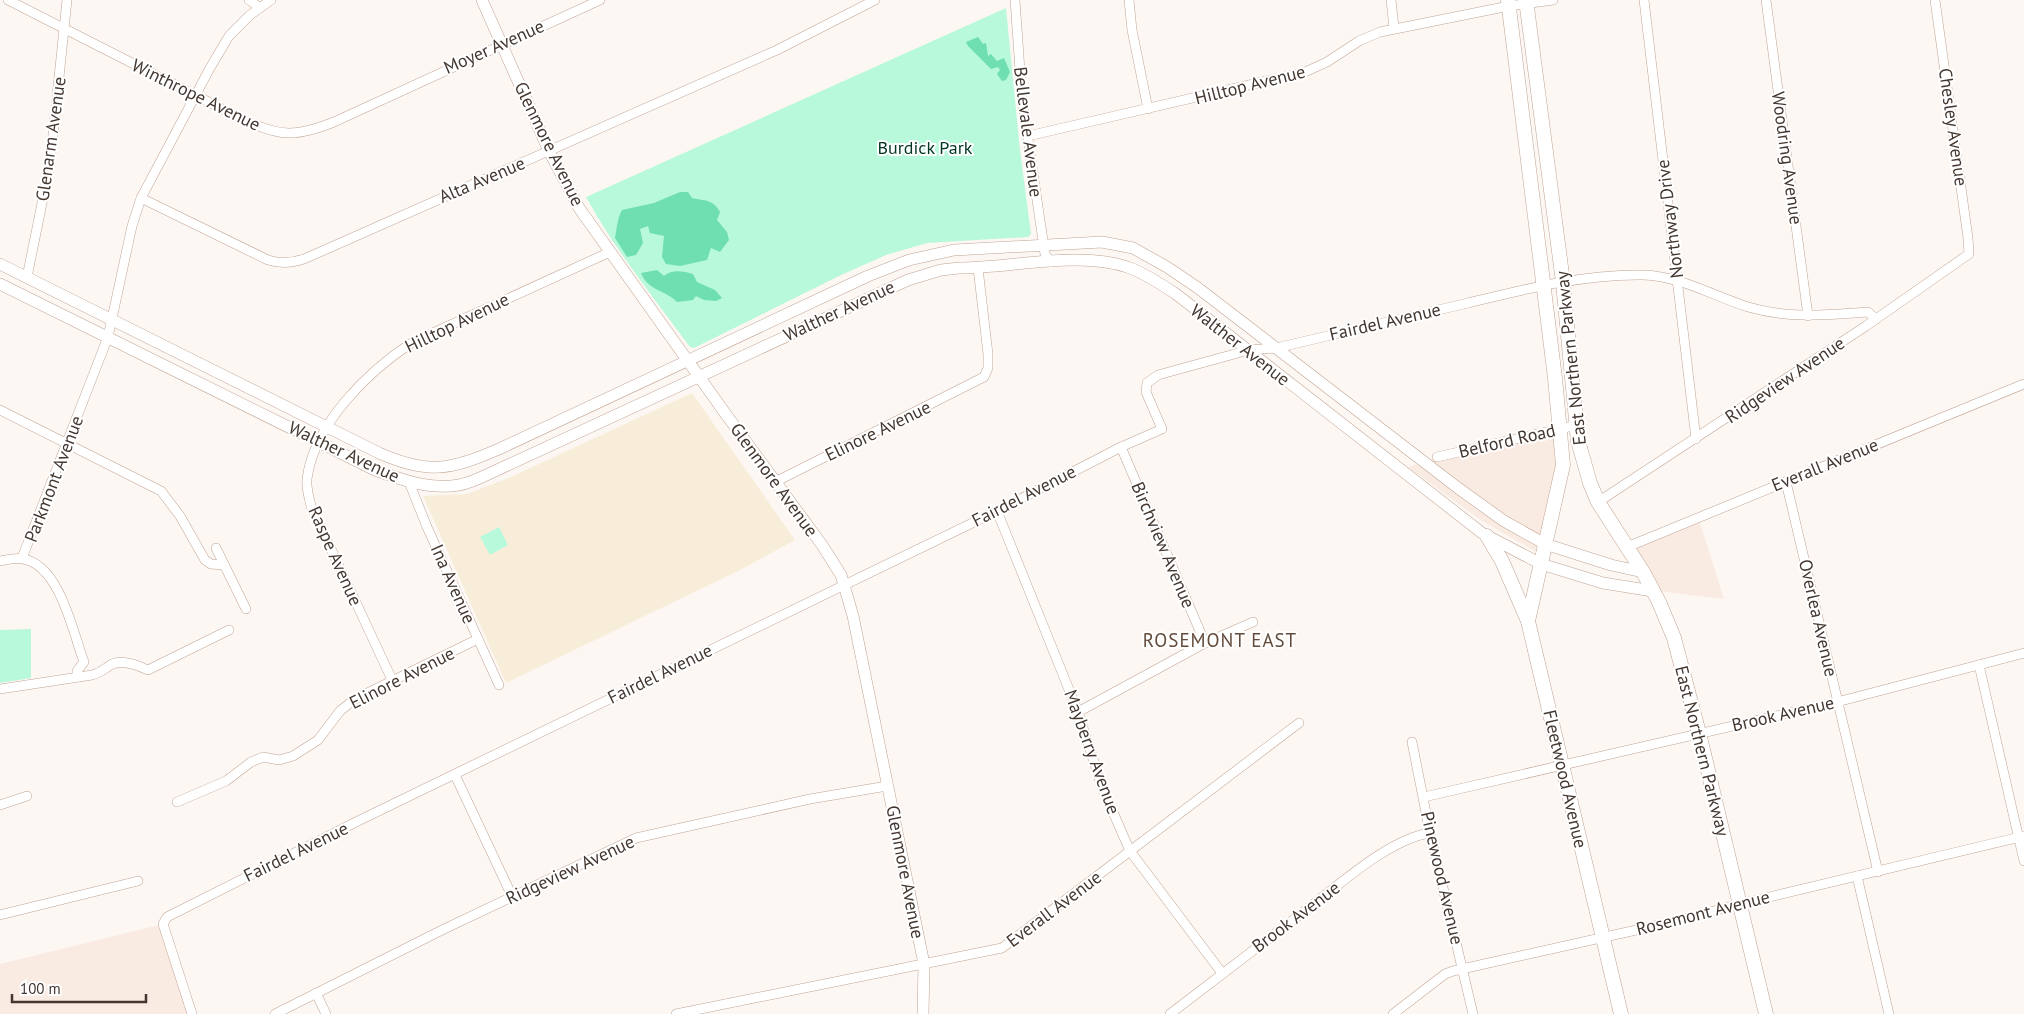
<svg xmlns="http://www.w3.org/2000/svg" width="2024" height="1014" viewBox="0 0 2024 1014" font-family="'PT Sans',sans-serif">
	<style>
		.built { fill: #faebe2 }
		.education { fill: #f8edd8 }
		.green { fill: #b8f9db }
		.forest { fill: #6fdeb1 }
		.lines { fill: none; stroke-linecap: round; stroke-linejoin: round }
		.street-casing { stroke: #c0a392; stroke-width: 10 }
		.secondary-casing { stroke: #c0a392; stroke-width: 12 }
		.primary-casing { stroke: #c0a392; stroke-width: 15 }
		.street { stroke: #fff; stroke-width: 9 }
		.secondary { stroke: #fff; stroke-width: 11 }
		.primary { stroke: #fff; stroke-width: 14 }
		.labels { text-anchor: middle; stroke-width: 4; stroke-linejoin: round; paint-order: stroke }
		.street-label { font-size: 18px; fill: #433730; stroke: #fff }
		.park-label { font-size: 18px; fill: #013524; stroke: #fff }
		.neighbourhood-label { font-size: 19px; letter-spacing: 1px; fill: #634a3a; stroke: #fff }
	</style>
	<rect width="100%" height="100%" fill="#fdf7f3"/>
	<g class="built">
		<polygon points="1559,430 1560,470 1542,555 1482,521 1408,467 1442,457"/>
		<polygon points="1698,517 1724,599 1649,590 1626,546"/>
		<polygon points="163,924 193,1014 0,1014 0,964"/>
	</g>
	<polygon class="education" points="692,393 795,540 740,570 506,683 423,496 467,494 511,477"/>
	<g class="green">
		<path d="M1006,8L1020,150L1031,234L1028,237L927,243L886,255L839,276L694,348L690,347C654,298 615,250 586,197Z"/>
		<polygon points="499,527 508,545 490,555 480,537"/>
		<polygon points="31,629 31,678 0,683 0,630"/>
	</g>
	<g class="forest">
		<polygon points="978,37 983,44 986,43 988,56 991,54 997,61 1004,58 1010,72 1006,80 1002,81 997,74 1000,70 998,67 991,69 968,46 966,42"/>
		<path d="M680,192H688L692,198C705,201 713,199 720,212L717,220L727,232L729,240L720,252L711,248L707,260L680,266L666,264L662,257L664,236L650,233L648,226L640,229L643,243L636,255L627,257L615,238C617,228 617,219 622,210L654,203Z"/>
		<path d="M657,270L664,276C672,269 683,271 693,274L697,282L715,290L722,298L716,301L704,300L696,296L693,300L677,302C666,290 648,291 641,273Z"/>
	</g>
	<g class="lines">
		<defs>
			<g id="street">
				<path d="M8,0L244,120C281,137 296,137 334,122L600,0"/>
				<polyline points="249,0 259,7"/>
				<polyline points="1015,0 1022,99 1045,254 1051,262"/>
				<polyline points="1129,0 1132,30 1148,109"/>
				<polyline points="1391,0 1394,28"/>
				<polyline points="1644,0 1696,439"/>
				<polyline points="1766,0 1808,316"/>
				<polyline points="1028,136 1305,72 1327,62 1359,41 1380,32 1509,6 1553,0"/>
				<path d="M141,198L268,260C281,264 292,263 304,259L777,50L875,0"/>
				<polyline points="27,277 50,164 67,0"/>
				<polyline points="0,410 161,491 180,516 205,560 211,564 224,565"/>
				<polyline points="1121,447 1205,643"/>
				<polyline points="1437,457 1577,425"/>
				<polyline points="409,482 427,527 499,685"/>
				<polyline points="775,482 984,377 988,368 988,354 978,268"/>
				<polyline points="1786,482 1878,872"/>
				<polyline points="1598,502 1866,326 1969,254 1968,238 1935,0"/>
				<polyline points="997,511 1078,712 1102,787 1130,851 1222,973"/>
				<polyline points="1627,547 2024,384"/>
				<polyline points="216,548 246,609"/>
				<polyline points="22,558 108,337 132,226 141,198 210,68 229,36 250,15 271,0"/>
				<path d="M0,561C7,560 16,557 23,559C60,565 73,633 84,662L77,671V677"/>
				<polyline points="1979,665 2024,861"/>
				<path d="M393,682L311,506C309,497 306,488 307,479C314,424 368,371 413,342L610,252"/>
				<path d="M0,689L92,675C100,673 103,670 109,666C120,658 137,665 148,670L229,630"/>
				<polyline points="1078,712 1205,643 1253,622"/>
				<polyline points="1412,742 1430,833 1473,1014"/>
				<polyline points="455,775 512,896"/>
				<polyline points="1424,797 1837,702 2024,653"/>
				<polyline points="177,802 226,781 251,762 263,757 279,760 293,756 318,740 340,711 355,699 478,639"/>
				<polyline points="0,805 27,796"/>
				<polyline points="1857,876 1889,1014"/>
				<polyline points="0,915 138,881"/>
				<polyline points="316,993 326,1014"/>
				<path d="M192,1014L163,924L167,917L358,821L997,511L1121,447L1162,429L1146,392L1147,383L1158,375L1249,350L1276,348C1340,333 1404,318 1468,303C1525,289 1584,274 1643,275C1681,276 1713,296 1748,307C1789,319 1826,315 1868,312L1876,319"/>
				<polyline points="275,1014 440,931 636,838 810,799 887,786"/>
				<polyline points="676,1014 1002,948 1299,723"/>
				<path d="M1170,1014C1215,980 1260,945 1306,910C1339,885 1389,839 1430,833"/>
				<polyline points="1393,1014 1445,974 1453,971 1672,922 1740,904 2024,836"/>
			</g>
			<g id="secondary">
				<polyline points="482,0 549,151 579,208 725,413 822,545 841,575 853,616 924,964 923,1014"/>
				<path d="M0,264L379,453C429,475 450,470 499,449L868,276L909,260L954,250L1102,242L1133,248L1167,267L1198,288L1458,488L1504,521L1545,544L1611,565L1643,572"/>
				<path d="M0,284L375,470C402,480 430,490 459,485C471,483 484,476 495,471L908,280L941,270L959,268C1010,268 1082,250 1130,268C1146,274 1161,284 1176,294L1482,533L1541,564L1603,583L1653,591"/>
			</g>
			<g id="primary">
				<polyline points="1508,0 1555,378 1563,465 1528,621 1621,1014"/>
				<polyline points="1526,0 1563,282 1578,441 1590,483 1598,502 1643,572 1659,602 1674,638 1699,733 1766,1014"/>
				<polyline points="1487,536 1502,561 1528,621"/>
			</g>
		</defs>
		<use href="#street" class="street-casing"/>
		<use href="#secondary" class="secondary-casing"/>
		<use href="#primary" class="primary-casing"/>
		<use href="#street" class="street"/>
		<use href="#secondary" class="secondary"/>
		<use href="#primary" class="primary"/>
	</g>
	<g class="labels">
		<g class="street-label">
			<text transform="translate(494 47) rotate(-24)" y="6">Moyer Avenue</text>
			<text transform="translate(1250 85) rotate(-14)" y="6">Hilltop Avenue</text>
			<text transform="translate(196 95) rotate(26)" y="6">Winthrope Avenue</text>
			<text transform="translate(1953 127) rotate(82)" y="6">Chesley Avenue</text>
			<text transform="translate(1028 132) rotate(83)" y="6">Bellevale Avenue</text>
			<text transform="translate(51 139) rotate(-82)" y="6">Glenarm Avenue</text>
			<text transform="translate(549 144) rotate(64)" y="6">Glenmore Avenue</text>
			<text transform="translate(1787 158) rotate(82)" y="6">Woodring Avenue</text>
			<text transform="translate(482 180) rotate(-23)" y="6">Alta Avenue</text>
			<text transform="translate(1670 219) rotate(-97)" y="6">Northway Drive</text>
			<text transform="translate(839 311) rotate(-25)" y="6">Walther Avenue</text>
			<text transform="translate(1385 322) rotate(-13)" y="6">Fairdel Avenue</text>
			<text transform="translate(457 323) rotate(-26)" y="6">Hilltop Avenue</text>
			<text transform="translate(1240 345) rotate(38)" y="6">Walther Avenue</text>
			<text transform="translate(1571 358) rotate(-96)" y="6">East Northern Parkway</text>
			<text transform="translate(1785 380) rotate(-34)" y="6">Ridgeview Avenue</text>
			<text transform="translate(878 431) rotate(-26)" y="6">Elinore Avenue</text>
			<text transform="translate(1507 441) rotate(-13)" y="6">Belford Road</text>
			<text transform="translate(344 452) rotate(25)" y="6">Walther Avenue</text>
			<text transform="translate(1825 465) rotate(-22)" y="6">Everall Avenue</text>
			<text transform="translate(54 479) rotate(-69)" y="6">Parkmont Avenue</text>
			<text transform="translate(774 480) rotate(54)" y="6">Glenmore Avenue</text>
			<text transform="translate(1024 496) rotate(-27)" y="6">Fairdel Avenue</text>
			<text transform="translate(1163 545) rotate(67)" y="6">Birchview Avenue</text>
			<text transform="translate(335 556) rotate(66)" y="6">Raspe Avenue</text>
			<text transform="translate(453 584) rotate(66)" y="6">Ina Avenue</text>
			<text transform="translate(1818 618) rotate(77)" y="6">Overlea Avenue</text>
			<text transform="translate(660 674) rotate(-26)" y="6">Fairdel Avenue</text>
			<text transform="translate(402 678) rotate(-27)" y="6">Elinore Avenue</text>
			<text transform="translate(1783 714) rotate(-13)" y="6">Brook Avenue</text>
			<text transform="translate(1702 751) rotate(76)" y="6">East Northern Parkway</text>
			<text transform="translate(1092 752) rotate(70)" y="6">Mayberry Avenue</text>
			<text transform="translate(1565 779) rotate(77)" y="6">Fleetwood Avenue</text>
			<text transform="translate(296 852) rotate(-26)" y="6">Fairdel Avenue</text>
			<text transform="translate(570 870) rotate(-25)" y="6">Ridgeview Avenue</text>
			<text transform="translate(905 872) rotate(79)" y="6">Glenmore Avenue</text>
			<text transform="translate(1442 878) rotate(77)" y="6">Pinewood Avenue</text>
			<text transform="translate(1054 909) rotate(-37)" y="6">Everall Avenue</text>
			<text transform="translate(1703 913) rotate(-14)" y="6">Rosemont Avenue</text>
			<text transform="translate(1296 917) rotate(-37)" y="6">Brook Avenue</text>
		</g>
		<g class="park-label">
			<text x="925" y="154">Burdick Park</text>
		</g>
		<g class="neighbourhood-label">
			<text x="1220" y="647">ROSEMONT EAST</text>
		</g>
	</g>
	<path d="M12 994v8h134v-8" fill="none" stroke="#433730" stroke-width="2.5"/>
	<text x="20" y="994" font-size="15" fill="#433730" stroke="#ffffff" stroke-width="4" paint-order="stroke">100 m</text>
</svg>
